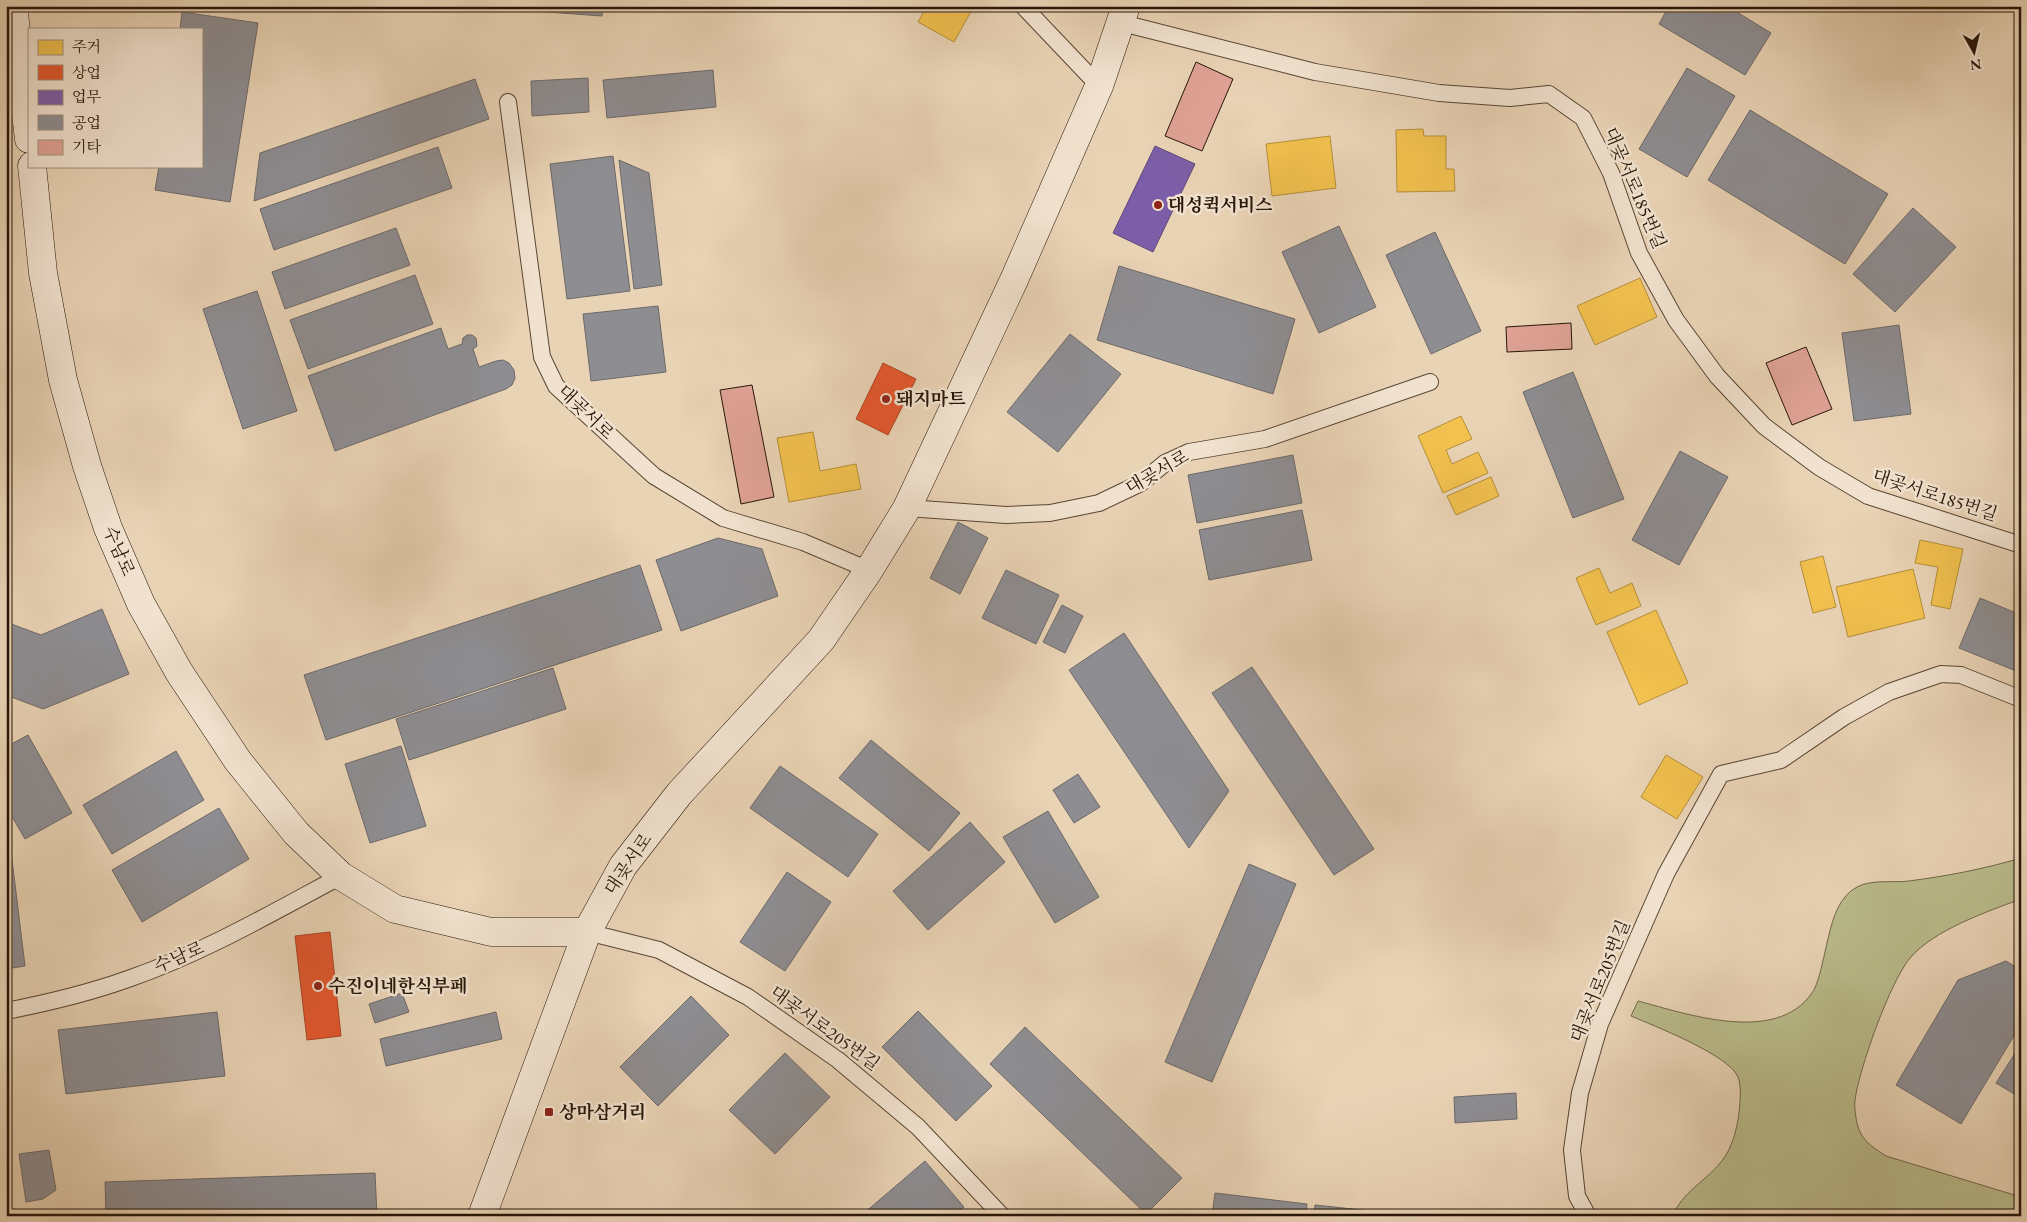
<svg xmlns="http://www.w3.org/2000/svg" width="2027" height="1222" viewBox="0 0 2027 1222" font-family="'EB Garamond','Noto Serif KR',serif">
	<style>
		.green { fill: #babb8b; stroke: #70684a }
		.homes { fill: #f2c14e; stroke: #b58e39 }
		.shops { fill: #e4572e; stroke: #ab4423 }
		.offices { fill: #7b5ea7; stroke: #624877 }
		.industry { fill: #8d8d92; stroke: #6e6969 }
		.building { fill: #dfa295; stroke: #271608 }
		.lines { fill: none; stroke-linecap: round; stroke-linejoin: round }
		.lane-casing { stroke: #584533; stroke-width: 18 }
		.secondary-casing { stroke: #271608; stroke-width: 29 }
		.lane { stroke: #f1e2cf; stroke-width: 16 }
		.secondary { stroke: #f1e2cf; stroke-width: 28 }
		.poi-dot { fill: #8f2418; stroke: #f1e2cf; stroke-width: 2 }
		.labels { text-anchor: middle; stroke-width: 5; stroke-linejoin: round; paint-order: stroke }
		.street-label { font-size: 18px; fill: #271608; stroke: #f1e2cf }
		.poi-label { font-size: 18px; font-weight: bold; fill: #271608; stroke: #f1e2cf; text-anchor: start }
	</style>
	<rect width="100%" height="100%" fill="#e9d3b5"/>
	<filter id="stains"><feTurbulence type="fractalNoise" baseFrequency=".004" numOctaves="4"/><feColorMatrix values="0 0 0 0 .2 0 0 0 0 .09 0 0 0 0 .02 0 0 0 .5 -.17"/></filter>
	<radialGradient id="worn" r=".72"><stop offset=".6" stop-color="#630" stop-opacity="0"/><stop offset="1" stop-color="#630" stop-opacity=".3"/></radialGradient>
	<path class="green" d="M2021,858V899C1986,912 1934,930 1910,958C1890,982 1859,1069 1855,1100C1854,1107 1856,1120 1858,1127C1863,1142 1874,1148 1886,1156L2021,1197V1216H1673C1681,1193 1707,1180 1721,1162C1732,1149 1737,1129 1739,1113C1740,1100 1743,1082 1735,1072C1718,1051 1657,1027 1631,1016L1638,1001C1687,1014 1776,1045 1812,993C1820,982 1825,949 1829,935C1833,917 1840,896 1857,887C1872,879 1893,883 1909,881C1947,876 1984,869 2021,858Z"/>
	<g class="homes">
		<polygon points="927,6 974,6 954,42 918,22"/>
		<polygon points="1423,129 1424,136 1446,136 1446,169 1454,169 1455,191 1397,192 1396,130"/>
		<polygon points="1330,136 1336,188 1272,196 1266,144"/>
		<polygon points="1640,278 1657,317 1595,345 1577,306"/>
		<polygon points="1461,416 1472,439 1446,450 1452,464 1478,452 1488,473 1443,493 1418,436"/>
		<polygon points="813,432 820,471 856,464 861,489 789,502 777,438"/>
		<polygon points="1491,477 1499,496 1456,515 1447,496"/>
		<polygon points="1920,540 1963,549 1950,609 1931,605 1938,567 1915,563"/>
		<polygon points="1823,556 1836,607 1813,613 1800,562"/>
		<polygon points="1599,568 1610,593 1632,583 1641,606 1596,625 1576,578"/>
		<polygon points="1913,569 1925,618 1848,637 1836,587"/>
		<polygon points="1656,610 1688,683 1639,705 1607,632"/>
		<polygon points="1666,755 1703,777 1677,819 1641,797"/>
	</g>
	<g class="shops">
		<polygon points="883,363 916,379 888,435 856,419"/>
		<polygon points="330,932 341,1036 307,1040 295,936"/>
	</g>
	<polygon class="offices" points="1155,146 1195,164 1153,252 1113,233"/>
	<g class="industry">
		<polygon points="521,6 603,6 602,16 520,10"/>
		<polygon points="1669,6 1727,6 1771,33 1745,75 1659,24"/>
		<polygon points="182,12 258,23 230,202 155,190 159,166 201,166 201,29 180,29"/>
		<polygon points="1687,68 1735,96 1687,177 1639,149"/>
		<polygon points="713,70 716,107 607,118 603,80"/>
		<polygon points="588,78 589,112 532,116 531,81"/>
		<polygon points="475,79 489,119 254,201 260,153"/>
		<polygon points="1750,110 1888,194 1845,264 1708,180"/>
		<polygon points="438,147 452,188 274,250 260,209"/>
		<polygon points="613,156 630,291 567,299 550,164"/>
		<polygon points="619,160 649,173 662,285 634,289"/>
		<polygon points="1913,208 1956,247 1895,312 1853,274"/>
		<polygon points="1339,226 1376,307 1319,333 1282,252"/>
		<polygon points="396,228 410,265 285,309 272,272"/>
		<polygon points="1435,232 1481,331 1431,354 1386,255"/>
		<polygon points="1119,266 1295,319 1273,394 1097,340"/>
		<polygon points="415,275 433,324 308,369 290,320"/>
		<polygon points="257,291 297,411 243,429 203,309"/>
		<polygon points="658,306 666,372 591,381 583,314"/>
		<polygon points="1899,325 1911,414 1854,421 1842,333"/>
		<polygon points="441,328 448,349 462,344 463,338 467,335 472,335 476,338 477,346 473,349 479,367 496,361 503,360 509,363 514,370 515,378 512,385 506,389 335,451 308,376"/>
		<polygon points="1070,334 1121,374 1058,452 1007,412"/>
		<polygon points="1573,372 1624,499 1573,518 1523,392"/>
		<polygon points="1680,451 1728,477 1679,565 1632,540"/>
		<polygon points="1293,455 1302,503 1197,523 1188,475"/>
		<polygon points="1302,510 1312,560 1209,580 1199,530"/>
		<polygon points="958,522 988,538 960,594 930,578"/>
		<polygon points="718,538 762,549 778,596 681,631 656,560"/>
		<polygon points="640,565 662,630 326,740 304,675"/>
		<polygon points="1006,570 1059,595 1036,644 982,618"/>
		<polygon points="1980,598 2021,615 2021,673 1959,648"/>
		<polygon points="1062,605 1083,616 1065,653 1043,642"/>
		<polygon points="102,609 129,674 43,709 6,695 6,622 41,635"/>
		<polygon points="1124,633 1229,791 1189,848 1069,670"/>
		<polygon points="1252,667 1374,849 1334,875 1212,693"/>
		<polygon points="553,668 566,709 409,760 396,719"/>
		<polygon points="28,735 72,813 25,839 6,806 6,747"/>
		<polygon points="871,740 960,813 929,851 839,778"/>
		<polygon points="401,746 426,826 370,843 345,764"/>
		<polygon points="176,751 204,800 112,854 83,805"/>
		<polygon points="780,766 878,834 848,877 750,808"/>
		<polygon points="1078,774 1100,807 1074,823 1053,790"/>
		<polygon points="219,808 249,859 142,922 112,870"/>
		<polygon points="1048,811 1099,897 1055,923 1003,837"/>
		<polygon points="970,822 1005,862 928,930 893,891"/>
		<polygon points="6,843 10,843 25,966 6,969"/>
		<polygon points="1249,864 1296,884 1212,1082 1165,1062"/>
		<polygon points="787,872 831,902 785,971 740,942"/>
		<polygon points="2006,961 2021,970 2021,1024 1961,1124 1896,1085 1958,980"/>
		<polygon points="402,993 409,1012 375,1023 369,1004"/>
		<polygon points="691,996 729,1035 658,1106 620,1067"/>
		<polygon points="918,1011 992,1086 956,1121 882,1047"/>
		<polygon points="217,1012 225,1076 66,1094 58,1030"/>
		<polygon points="496,1012 502,1039 386,1066 380,1039"/>
		<polygon points="1025,1027 1182,1178 1146,1214 990,1064"/>
		<polygon points="2021,1044 2021,1098 1996,1083"/>
		<polygon points="785,1053 830,1097 775,1154 729,1110"/>
		<polygon points="1516,1093 1517,1119 1455,1123 1454,1097"/>
		<polygon points="49,1150 56,1190 43,1199 26,1202 19,1154"/>
		<polygon points="925,1161 964,1207 953,1216 864,1216 863,1214"/>
		<polygon points="375,1173 377,1216 106,1216 105,1182"/>
		<polygon points="1215,1193 1307,1204 1306,1216 1212,1216"/>
		<polygon points="1315,1205 1390,1213 1390,1216 1314,1216"/>
	</g>
	<g class="building">
		<polygon points="1196,62 1233,79 1202,151 1165,136"/>
		<polygon points="1571,323 1572,349 1507,352 1506,327"/>
		<polygon points="1806,347 1832,409 1792,425 1766,363"/>
		<polygon points="752,385 774,497 741,504 720,390"/>
	</g>
	<g class="lines">
		<defs>
			<g id="lane">
				<polyline points="1023,6 1099,86"/>
				<polyline points="1122,23 1315,72 1439,93 1510,98 1549,94 1583,118 1611,173 1639,253 1676,320 1717,376 1764,426 1819,467 1868,496 2021,545"/>
				<polyline points="508,102 542,357 556,386 654,476 723,518 803,542 869,570"/>
				<polyline points="907,508 1006,515 1050,513 1099,503 1141,483 1165,463 1189,452 1265,439 1430,382"/>
				<polyline points="587,932 659,950 748,997 838,1060 918,1127 1002,1216"/>
				<path d="M6,1011C47,1003 89,993 128,979C203,953 272,913 341,876"/>
				<polyline points="1588,1216 1577,1196 1572,1150 1580,1093 1600,1024 1666,874 1721,774 1781,760 1844,717 1889,692 1941,674 1961,675 2021,699"/>
			</g>
			<g id="secondary">
				<polyline points="13,6 29,139"/>
				<polyline points="32,166 43,273 63,380 87,466 108,528 141,604 179,672 238,761 296,833 341,876 395,909 491,932 587,932"/>
				<polyline points="482,1216 587,932 623,866 679,794 821,640 869,570 907,508 1014,280 1099,86 1126,6"/>
			</g>
		</defs>
		<use href="#lane" class="lane-casing"/>
		<use href="#secondary" class="secondary-casing"/>
		<use href="#lane" class="lane"/>
		<use href="#secondary" class="secondary"/>
	</g>
	<g class="poi-dot">
		<circle cx="1158" cy="205" r="5"/>
		<circle cx="886" cy="399" r="5"/>
		<circle cx="318" cy="986" r="5"/>
		<rect x="544" y="1107" width="10" height="10" rx="2.5"/>
	</g>
	<g class="labels">
		<g class="street-label">
			<text transform="translate(1635 188) rotate(67)" y="6">대곶서로185번길</text>
			<text transform="translate(586 412) rotate(44)" y="6">대곶서로</text>
			<text transform="translate(1157 472) rotate(-30)" y="6">대곶서로</text>
			<text transform="translate(1935 495) rotate(18)" y="6">대곶서로185번길</text>
			<text transform="translate(119 551) rotate(67)" y="6">수남로</text>
			<text transform="translate(628 864) rotate(-56)" y="6">대곶서로</text>
			<text transform="translate(179 957) rotate(-23)" y="6">수남로</text>
			<text transform="translate(1600 981) rotate(-68)" y="6">대곶서로205번길</text>
			<text transform="translate(825 1028) rotate(36)" y="6">대곶서로205번길</text>
		</g>
		<g class="poi-label">
			<text x="1168" y="211">대성퀵서비스</text>
			<text x="896" y="405">돼지마트</text>
			<text x="328" y="992">수진이네한식부페</text>
			<text x="559" y="1118">상마삼거리</text>
		</g>
	</g>
	<rect width="2027" height="1222" fill="none" stroke="#e9d3b5" stroke-width="25"/>
	<rect x="8" y="8" width="2012" height="1207" fill="none" stroke="#271608" stroke-width="2.5"/>
	<rect x="12" y="12" width="2002" height="1197" fill="none" stroke="#271608"/>
	<rect x="28" y="28" width="175" height="140" fill="#f1e2cf" stroke="#a0907f"/>
	<rect x="38" y="40" width="25" height="15" fill="#f2c14e" stroke="#a0907f"/>
	<text x="72" y="52" font-size="15" fill="#271608">주거</text>
	<rect x="38" y="65" width="25" height="15" fill="#e4572e" stroke="#a0907f"/>
	<text x="72" y="78" font-size="15" fill="#271608">상업</text>
	<rect x="38" y="90" width="25" height="15" fill="#7b5ea7" stroke="#a0907f"/>
	<text x="72" y="102" font-size="15" fill="#271608">업무</text>
	<rect x="38" y="115" width="25" height="15" fill="#8d8d92" stroke="#a0907f"/>
	<text x="72" y="128" font-size="15" fill="#271608">공업</text>
	<rect x="38" y="140" width="25" height="15" fill="#dfa295" stroke="#a0907f"/>
	<text x="72" y="152" font-size="15" fill="#271608">기타</text>
	<g transform="translate(1974 52) rotate(172)" stroke="#f1e2cf" stroke-width="4" paint-order="stroke">
	<path d="M0-4L9 19L0 12L-9 19Z" fill="#271608"/>
	<text y="-8" font-size="14" font-weight="bold" text-anchor="middle" fill="#271608">N</text>
	</g>
	<rect width="100%" height="100%" filter="url(#stains)"/>
	<rect width="100%" height="100%" fill="url(#worn)"/>
</svg>
